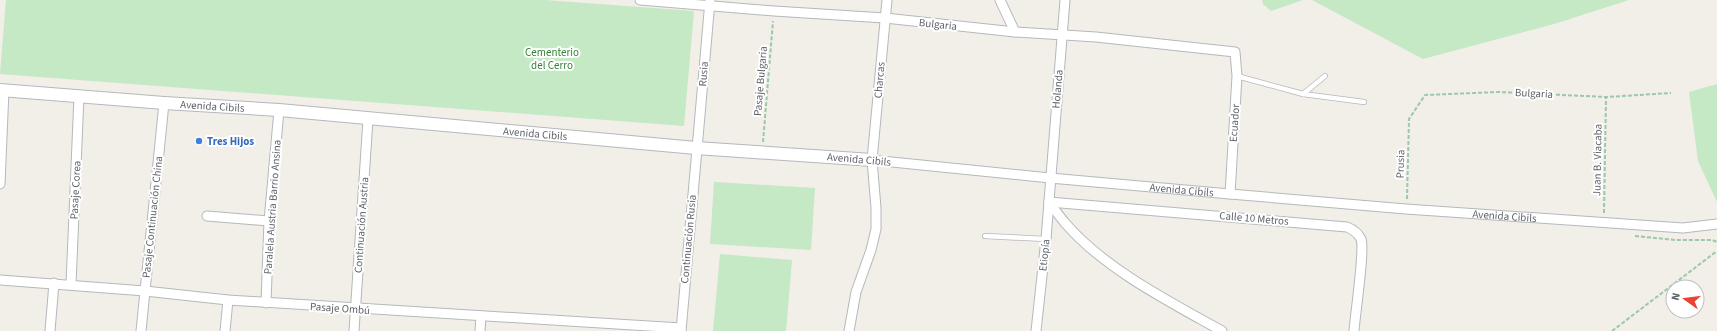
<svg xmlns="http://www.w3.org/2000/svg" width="1717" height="331" viewBox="0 0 1717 331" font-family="'Source Sans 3',sans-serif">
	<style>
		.green { fill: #c5e8c5 }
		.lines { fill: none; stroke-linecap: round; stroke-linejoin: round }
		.service-casing { stroke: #b5b8bc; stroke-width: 6 }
		.minor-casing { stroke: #b5b8bc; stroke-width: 11 }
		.tertiary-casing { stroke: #b5b8bc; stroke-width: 14 }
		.path { stroke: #9cc7a9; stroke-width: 2; stroke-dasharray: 4 2; stroke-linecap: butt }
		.service { stroke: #fff; stroke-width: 4.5 }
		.minor { stroke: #fff; stroke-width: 9 }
		.tertiary { stroke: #fff; stroke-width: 12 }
		.shop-dot { fill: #3f7fe0; stroke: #fff; stroke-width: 1.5 }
		.labels { text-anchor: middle; stroke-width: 4; stroke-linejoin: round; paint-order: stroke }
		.street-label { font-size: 11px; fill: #5f6368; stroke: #fff }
		.park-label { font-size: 11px; fill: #348238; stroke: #fff }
		.shop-label { font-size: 11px; font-weight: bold; fill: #366cbe; stroke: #fff; text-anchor: start }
	</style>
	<rect width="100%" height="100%" fill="#f1efe8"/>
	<g class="green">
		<polygon points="6,0 545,0 694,11 684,126 0,74"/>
		<polygon points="1262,0 1303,0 1271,11 1263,4"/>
		<polygon points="1312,0 1629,0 1554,24 1423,59"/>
		<polygon points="1717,84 1717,202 1698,161 1689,92"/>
		<polygon points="714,182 815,188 811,250 710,244"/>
		<polygon points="720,254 792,260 786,331 713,331"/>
	</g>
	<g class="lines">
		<defs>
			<g id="service">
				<polyline points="1237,76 1303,94 1364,102"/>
				<polyline points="1303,94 1325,76"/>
				<polyline points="985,236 1046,239"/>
			</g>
			<g id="minor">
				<polyline points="640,0 774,11 885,18 1015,32 1096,37 1235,52 1237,76 1230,194"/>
				<polyline points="1000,0 1015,32"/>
				<path id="s1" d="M872,160L1050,178L1230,194L1406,209L1683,228L1717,224"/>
				<polyline points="0,184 4,90"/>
				<path d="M1049,202L1347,227C1352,229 1358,233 1361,239C1365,250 1355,315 1354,331"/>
				<path d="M1049,202C1054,209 1060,217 1066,224C1105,269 1170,302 1222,331"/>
				<polyline points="207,216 269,221"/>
				<polyline points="0,280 145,291 228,300 681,328"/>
				<polyline points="71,284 79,96"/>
				<polyline points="266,303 269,221 279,110"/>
				<polyline points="50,331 54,283"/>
				<polyline points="141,331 164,103"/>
				<polyline points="225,331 228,300"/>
				<polyline points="354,331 368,119"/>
				<polyline points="480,331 481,316"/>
				<polyline points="681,331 710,1"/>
				<polyline points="849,331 856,292 871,250 876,229 876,208 872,160 887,0"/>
				<polyline points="1036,331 1046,239 1065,0"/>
			</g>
			<g id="tertiary">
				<path id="s2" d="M0,90L164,103L279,110L696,148L872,160"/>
			</g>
		</defs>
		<use href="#service" class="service-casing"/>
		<use href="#minor" class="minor-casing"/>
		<use href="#tertiary" class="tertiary-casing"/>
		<g class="path">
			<polyline points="763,142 773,21"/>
			<polyline points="1407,199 1409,119 1425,95 1499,92 1606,97 1671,93"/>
			<polyline points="1604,213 1606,98"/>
			<polyline points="1635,236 1676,240 1712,240 1717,242"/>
			<polyline points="1612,331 1717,251"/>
		</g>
		<use href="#service" class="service"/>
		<use href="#minor" class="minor"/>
		<use href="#tertiary" class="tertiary"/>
	</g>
	<circle class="shop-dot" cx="199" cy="141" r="4"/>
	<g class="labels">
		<g class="street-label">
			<text transform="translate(938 24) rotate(6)" y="4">Bulgaria</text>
			<text transform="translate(703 74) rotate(-85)" y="4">Rusia</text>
			<text transform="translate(879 80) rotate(-85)" y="4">Charcas</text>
			<text transform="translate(760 81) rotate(-85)" y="4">Pasaje Bulgaria</text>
			<text transform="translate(1057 89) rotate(-85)" y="4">Holanda</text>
			<text transform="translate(1534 93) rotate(3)" y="4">Bulgaria</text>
			<text dy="4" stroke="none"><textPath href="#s2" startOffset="213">Avenida Cibils</textPath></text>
			<text transform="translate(1234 123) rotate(-86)" y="4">Ecuador</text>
			<text dy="4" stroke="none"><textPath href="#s2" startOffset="537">Avenida Cibils</textPath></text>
			<text transform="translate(859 159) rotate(5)" y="4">Avenida Cibils</text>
			<text transform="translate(1597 160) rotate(-89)" y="4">Juan B. Viacaba</text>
			<text transform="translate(1400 164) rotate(-88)" y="4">Prusia</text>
			<text transform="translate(75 190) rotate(-87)" y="4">Pasaje Corea</text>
			<text dy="4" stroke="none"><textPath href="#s1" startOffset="311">Avenida Cibils</textPath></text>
			<text transform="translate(272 207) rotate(-86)" y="4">Paralela Austria Barrio Ansina</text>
			<text dy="4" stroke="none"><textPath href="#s1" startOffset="635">Avenida Cibils</textPath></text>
			<text transform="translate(152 217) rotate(-84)" y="4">Pasaje Continuación China</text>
			<text transform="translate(1254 218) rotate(5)" y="4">Calle 10 Metros</text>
			<text transform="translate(361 225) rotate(-86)" y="4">Continuación Austria</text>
			<text transform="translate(688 239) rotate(-85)" y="4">Continuación Rusia</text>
			<text transform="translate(1044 255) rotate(-84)" y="4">Etiopía</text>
			<text transform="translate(340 308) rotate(4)" y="4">Pasaje Ombú</text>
		</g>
		<g class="park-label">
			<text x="552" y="56">Cementerio<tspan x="552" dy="13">del Cerro</tspan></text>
		</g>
		<g class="shop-label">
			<text x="207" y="145">Tres Hijos</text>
		</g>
	</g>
	<g transform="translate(1685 299) rotate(284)"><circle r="19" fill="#ffffff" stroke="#bfc1c3"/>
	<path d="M0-3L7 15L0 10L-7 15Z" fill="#ea4335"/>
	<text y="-6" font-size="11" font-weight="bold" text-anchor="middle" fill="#5f6368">N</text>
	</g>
</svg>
